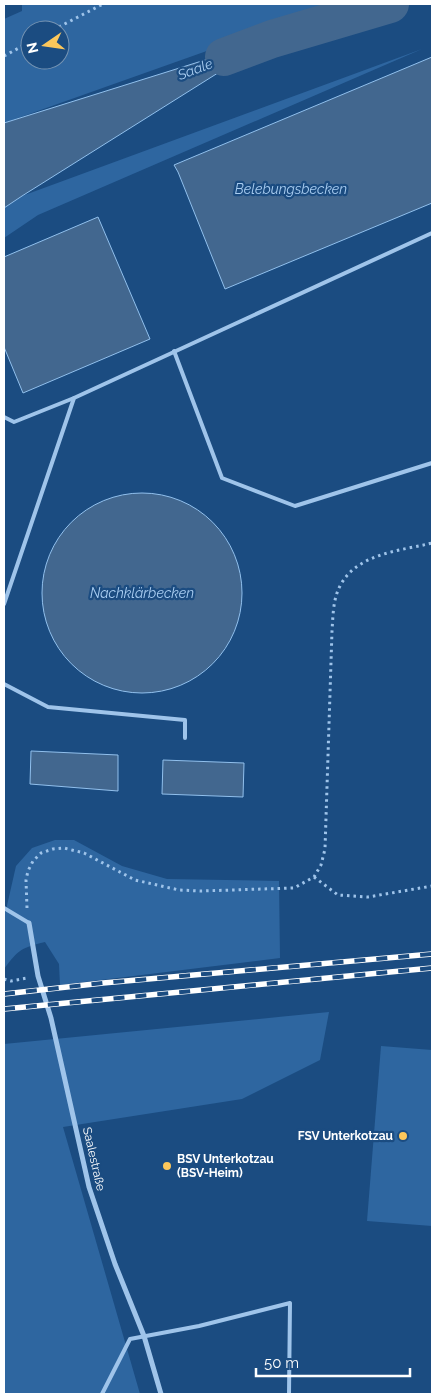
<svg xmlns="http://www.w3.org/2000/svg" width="436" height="1398" viewBox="0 0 436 1398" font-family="Raleway,sans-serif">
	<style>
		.green { fill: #2e66a0; fill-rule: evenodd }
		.water { fill: #42678f; stroke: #91c0ed }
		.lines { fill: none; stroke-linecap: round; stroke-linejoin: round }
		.river { stroke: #42678f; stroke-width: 38 }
		.path { stroke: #9fc4ea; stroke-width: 3; stroke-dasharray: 2.5 4; stroke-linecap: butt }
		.lane { stroke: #9fc4ea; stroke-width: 4 }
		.street { stroke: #9fc4ea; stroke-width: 5 }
		.rail-casing { stroke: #fff; stroke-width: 5.5 }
		.rail { stroke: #1b4c81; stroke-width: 4; stroke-dasharray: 11; stroke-linecap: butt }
		.poi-dot { fill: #fcc75b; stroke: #1b4c81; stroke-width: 2 }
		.labels { text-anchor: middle; stroke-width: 4.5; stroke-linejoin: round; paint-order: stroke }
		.poi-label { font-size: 12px; font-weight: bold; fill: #fff; stroke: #1b4c81; text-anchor: end }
		.street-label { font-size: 12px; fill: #fff; stroke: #1b4c81 }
		.water-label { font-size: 14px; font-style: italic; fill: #aacef2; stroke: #1b4c81 }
	</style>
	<rect width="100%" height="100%" fill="#1b4c81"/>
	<g class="green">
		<path d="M22,4H350L269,29L4,123V19L22,11ZM30,30H60V60H30Z"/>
		<polygon points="422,49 38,215 4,238 4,208 22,196"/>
		<path d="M55,840H74L122,866L167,879L279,881L280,958L60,985L59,964L45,942C21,948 19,949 4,969V914L6,910L16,866L32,848Z"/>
		<polygon points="329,1012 320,1060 242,1099 63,1127 140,1394 4,1394 4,1044"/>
		<polygon points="381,1046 432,1050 432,1226 367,1221"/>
	</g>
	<g class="water">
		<polygon points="272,39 22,196 4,208 4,123"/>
		<polygon points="432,57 432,203 225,289 178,172 174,165"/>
		<polygon points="98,217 150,339 23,393 4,347 4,257"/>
		<circle cx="142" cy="593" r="100"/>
		<polygon points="31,751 118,755 118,791 30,784"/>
		<polygon points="163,760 244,763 243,797 162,794"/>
	</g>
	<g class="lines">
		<polyline class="river" points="224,57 272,39 390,4"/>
		<g class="path">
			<polyline points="53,30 103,4"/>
			<polyline points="4,56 30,42"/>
			<polyline points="314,877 338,895 368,897 432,886"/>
			<path d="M27,908L26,880L28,871L33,861L41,853L53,849L64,848L84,853L135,880L179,890L201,891L294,888L314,877L321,865L325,849L332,631C333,616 333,599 340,586C357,553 400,551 432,543"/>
			<polyline points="4,979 11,981 27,978"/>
		</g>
		<g class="lane">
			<polyline points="174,351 222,478 295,506 432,463"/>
			<polyline points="4,417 14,422 74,398"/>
			<polyline points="4,604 74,398 432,233"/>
			<polyline points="4,684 48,707 185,720 185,738"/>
			<polyline points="4,908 29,923"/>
			<polyline points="102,1394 130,1339 199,1326 290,1303 289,1394"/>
		</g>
		<polyline class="street" points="29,923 38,976 51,1018 89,1187 115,1264 144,1336 161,1394"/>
		<defs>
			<g id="rail">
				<polyline points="4,994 103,983 432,954"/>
				<polyline points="4,1009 432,968"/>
			</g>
		</defs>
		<use href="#rail" class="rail-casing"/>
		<use href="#rail" class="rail"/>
	</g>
	<g class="poi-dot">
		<circle cx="403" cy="1136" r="5"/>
		<circle cx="167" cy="1166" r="5"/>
	</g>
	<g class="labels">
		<g class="poi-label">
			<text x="393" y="1140">FSV Unterkotzau</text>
			<text x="177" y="1163" text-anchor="start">BSV Unterkotzau<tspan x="177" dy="14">(BSV-Heim)</tspan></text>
		</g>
		<g class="street-label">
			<text transform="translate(94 1159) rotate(77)" y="4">Saalestraße</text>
		</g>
		<g class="water-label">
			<text transform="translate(195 69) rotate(-21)" y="5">Saale</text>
			<text x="291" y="194">Belebungsbecken</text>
			<text x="142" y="598">Nachklärbecken</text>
		</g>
	</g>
	<rect width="436" height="1398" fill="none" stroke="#ffffff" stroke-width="10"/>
	<g transform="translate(45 45) rotate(257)"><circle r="24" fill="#1b4c81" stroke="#7694b3"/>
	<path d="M0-4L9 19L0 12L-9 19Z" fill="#fcc75b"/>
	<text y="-8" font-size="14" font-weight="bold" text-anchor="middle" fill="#ffffff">N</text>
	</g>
	<path d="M256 1368v8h154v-8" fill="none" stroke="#ffffff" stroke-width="2.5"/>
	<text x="264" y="1368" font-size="15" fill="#ffffff" stroke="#1b4c81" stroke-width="4" paint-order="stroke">50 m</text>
</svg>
